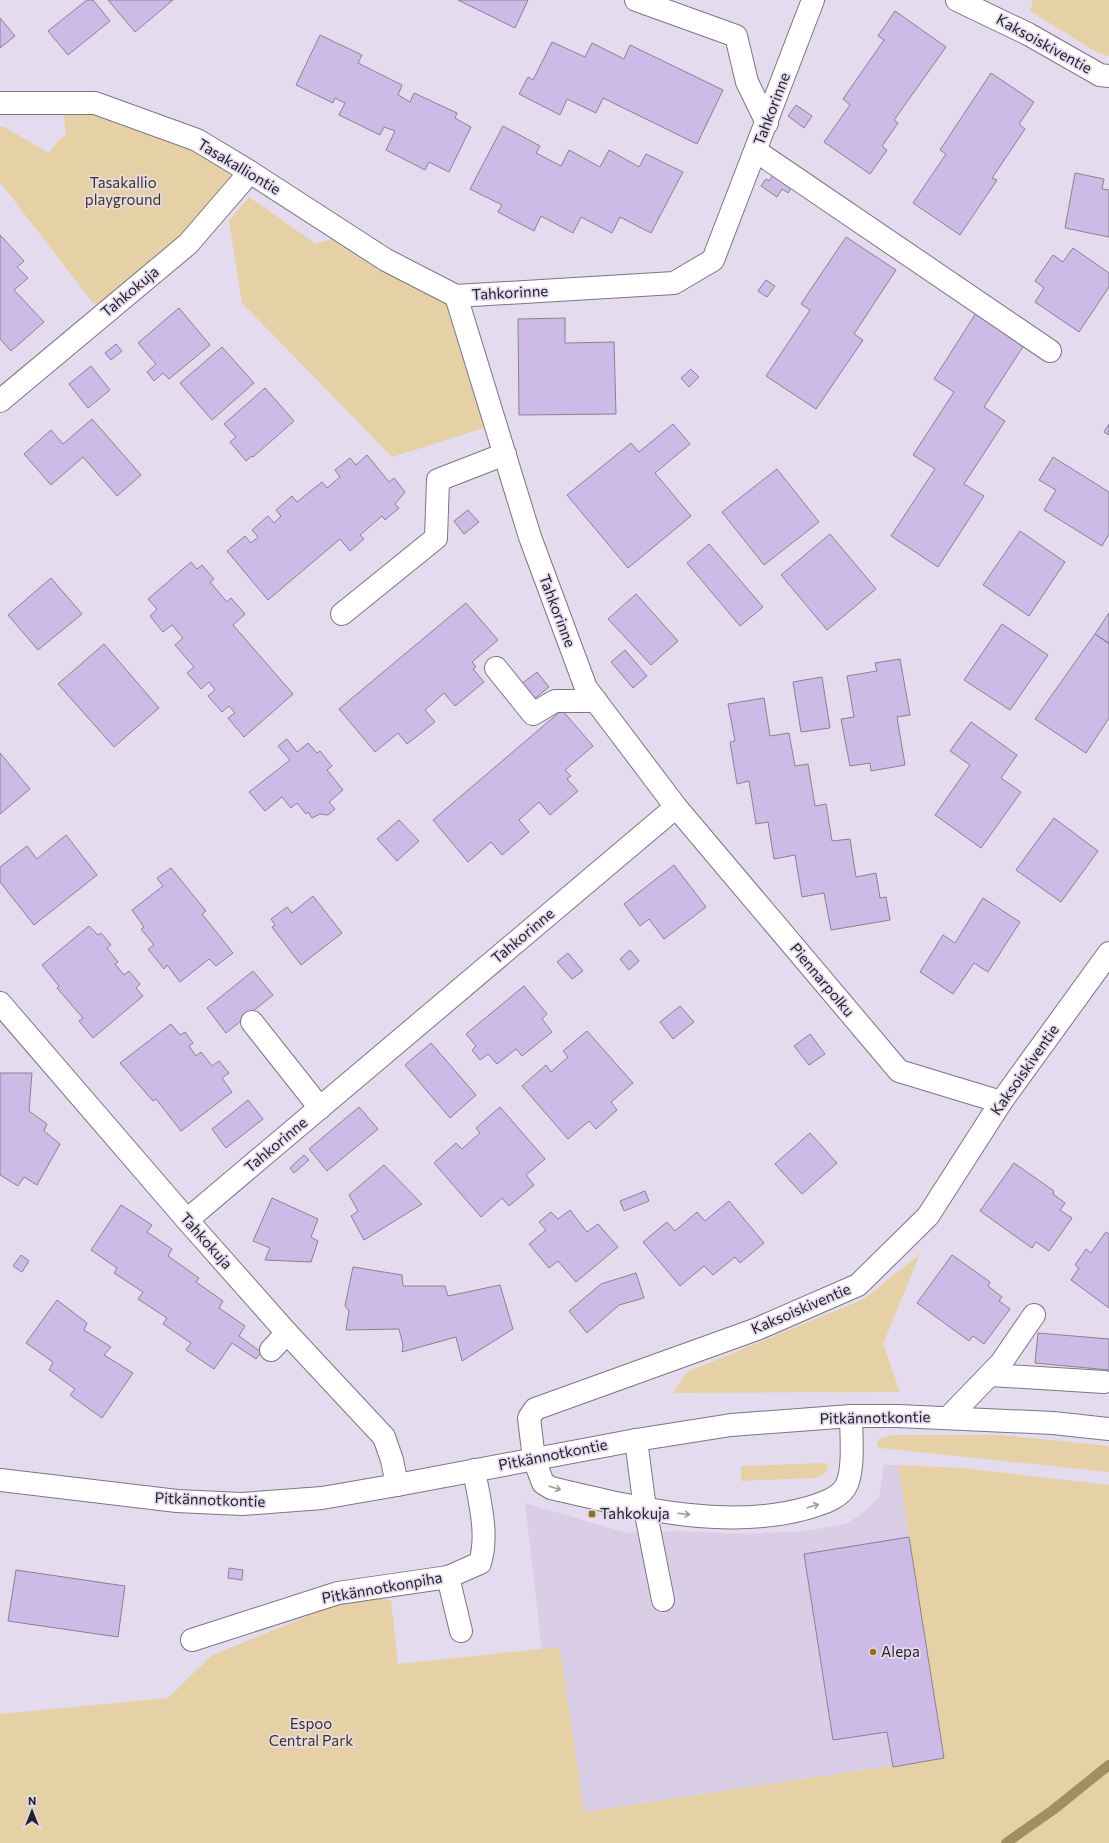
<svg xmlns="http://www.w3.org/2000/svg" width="1109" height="1843" viewBox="0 0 1109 1843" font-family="Commissioner,sans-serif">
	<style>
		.built { fill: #d9cee6 }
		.green { fill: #e5d1a5 }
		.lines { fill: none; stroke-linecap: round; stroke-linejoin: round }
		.stream { stroke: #a28e62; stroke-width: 10 }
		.building { fill: #cebae6; stroke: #898292 }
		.minor-casing { stroke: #7c7584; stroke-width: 24 }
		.minor { stroke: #fff; stroke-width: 22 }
		.oneway { stroke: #9c9b9e }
		.poi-dot { fill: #937119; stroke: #e4dcee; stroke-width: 1.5 }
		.labels { text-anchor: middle; stroke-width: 3.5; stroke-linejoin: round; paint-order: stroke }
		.street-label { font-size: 15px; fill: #242128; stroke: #e4dcee }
		.park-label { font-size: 15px; fill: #42330d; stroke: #e4dcee }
		.poi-label { font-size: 15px; fill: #242128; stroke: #e4dcee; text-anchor: start }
	</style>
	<rect width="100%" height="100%" fill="#e4dcee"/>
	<polygon class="built" points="884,1465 898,1465 944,1758 584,1812 560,1648 542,1650 525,1503 627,1533 677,1531 749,1534 805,1531 846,1524 867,1510 879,1497"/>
	<g class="green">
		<polygon points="1033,0 1109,0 1109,56 1098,53 1030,11"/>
		<polygon points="63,110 94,110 195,146 235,173 181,236 103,306 93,303 0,182 0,127 4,127 49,153 59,140 66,135"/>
		<polygon points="249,197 316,244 334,238 450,302 490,425 481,429 392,457 242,303 229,221"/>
		<polygon points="920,1254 883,1344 900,1392 673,1393 687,1372 864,1299"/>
		<polygon points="892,1435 1001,1435 1109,1446 1109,1472 880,1448 877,1446 879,1439"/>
		<polygon points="825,1463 828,1465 828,1469 824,1474 815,1478 741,1481 741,1466"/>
		<polygon points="898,1465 962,1468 1109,1485 1109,1843 0,1843 0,1714 168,1698 211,1656 310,1615 359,1597 391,1600 398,1664 560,1647 584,1812 944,1758"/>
	</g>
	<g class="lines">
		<polyline class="stream" points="1006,1843 1053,1810 1109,1765"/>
	</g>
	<g class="building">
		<polygon points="87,0 93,0 110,21 68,55 48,31"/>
		<polygon points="108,0 173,0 135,32"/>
		<polygon points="458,0 528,0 515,28"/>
		<polygon points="895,11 946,47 894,120 898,123 882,146 887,150 870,174 824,142 850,105 843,99 884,40 878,36"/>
		<polygon points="0,18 15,36 0,48"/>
		<polygon points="320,35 362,55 358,63 402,85 398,95 410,102 414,93 457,113 455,118 471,127 449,172 429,162 425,170 386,150 395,131 384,127 380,135 339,115 345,103 335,98 333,103 296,85"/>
		<polygon points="552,42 585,57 592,43 624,59 630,45 723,90 697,144 603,98 596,113 567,99 560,115 519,94 528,77 533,80"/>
		<polygon points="991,73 1034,102 1019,124 1025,129 992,178 997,180 960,235 913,203 946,154 940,150"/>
		<polygon points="796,105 812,116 804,128 788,116"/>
		<polygon points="503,126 540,146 536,153 561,166 569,150 600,167 609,150 639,167 646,154 683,172 651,233 620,217 612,233 581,217 573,233 541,216 534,231 498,212 502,205 470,189"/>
		<polygon points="776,171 794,183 788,193 782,189 777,197 761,186 766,179 769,181"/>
		<polygon points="1075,173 1104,179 1102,189 1109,190 1109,237 1065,228"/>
		<polygon points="0,235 24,261 17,267 28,278 14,290 44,322 11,351 0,339"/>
		<polygon points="846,237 896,270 854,334 863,340 816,409 766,376 810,310 801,304"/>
		<polygon points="1073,248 1109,273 1109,287 1079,332 1035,302 1044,288 1035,281 1053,255 1063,262"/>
		<polygon points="766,280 775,286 767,297 758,291"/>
		<polygon points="179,308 210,345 169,379 163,373 154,381 147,372 156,364 138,343"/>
		<polygon points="978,310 1026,342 984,407 1005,421 964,484 984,496 938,567 891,536 935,469 913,455 954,392 934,379"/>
		<polygon points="565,318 565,343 614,342 616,414 519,415 518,319"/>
		<polygon points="116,344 122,351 111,360 105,353"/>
		<polygon points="222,347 254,383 212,420 180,383"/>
		<polygon points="91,366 110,390 88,408 69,384"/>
		<polygon points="691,369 699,377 689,387 681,378"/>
		<polygon points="265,388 294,421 253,457 252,456 246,461 230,442 236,437 224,424"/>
		<polygon points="92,419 141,475 117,496 83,457 51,485 24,454 51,430 63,444"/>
		<polygon points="673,424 690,444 655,473 691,516 628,568 567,495 631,443 639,452"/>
		<polygon points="1109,424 1109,435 1104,432"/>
		<polygon points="367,455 389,482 394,478 405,492 395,504 399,508 385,520 382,516 360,535 364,539 350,551 340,539 268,600 227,551 245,536 251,543 258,537 252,530 268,516 274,523 281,516 276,510 292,496 297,502 322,482 327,488 340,477 335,470 350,458 356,465"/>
		<polygon points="1053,457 1109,492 1109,534 1102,546 1044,510 1056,490 1039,480"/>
		<polygon points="777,469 819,522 764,565 722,512"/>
		<polygon points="468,510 479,522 464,534 454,521"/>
		<polygon points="1020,531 1065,562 1029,616 983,585"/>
		<polygon points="830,534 876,589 827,630 781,575"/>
		<polygon points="709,544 763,607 740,626 687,563"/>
		<polygon points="191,562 197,569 202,565 214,579 210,582 227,602 231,598 245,614 233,625 293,694 244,737 228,718 235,713 229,706 222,712 208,696 215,690 209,682 201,689 187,673 194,667 175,645 183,638 172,625 163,632 150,616 157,609 148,599"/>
		<polygon points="51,578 82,614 38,650 8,615"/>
		<polygon points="636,594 678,641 651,665 608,619"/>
		<polygon points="466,603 498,640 472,662 476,667 473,669 484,682 455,706 444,693 425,710 435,722 407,744 398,733 375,752 339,709"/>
		<polygon points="1109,613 1109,643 1095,634"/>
		<polygon points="1002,624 1048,655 1010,710 964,680"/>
		<polygon points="1095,634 1109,644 1109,718 1086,753 1035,719"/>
		<polygon points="104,644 159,708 114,747 58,684"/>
		<polygon points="625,650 647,676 633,688 611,662"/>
		<polygon points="900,659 910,715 897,717 905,765 871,771 870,763 850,766 841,719 854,717 847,676 877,671 875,663"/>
		<polygon points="537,672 549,687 533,700 520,685"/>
		<polygon points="822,677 830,728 801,732 793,682"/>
		<polygon points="764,698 770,736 789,733 795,766 808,764 815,806 826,804 832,841 850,839 856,877 876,873 880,898 886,897 890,920 831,930 824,893 802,897 795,855 774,859 768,822 756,824 749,781 737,784 730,742 735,741 728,704"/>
		<polygon points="562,710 593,746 565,770 571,776 567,779 578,791 550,815 539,802 519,820 529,832 502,855 491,842 468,862 433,820"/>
		<polygon points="971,722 1017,755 1001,778 1021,792 981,848 935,815 970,765 950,751"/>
		<polygon points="287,739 297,752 308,743 317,753 320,751 332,766 327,770 343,790 329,802 335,809 328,815 320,814 312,818 308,812 306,814 297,803 291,808 282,797 265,811 249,792 290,760 278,746"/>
		<polygon points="0,753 30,789 0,814"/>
		<polygon points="1054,818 1098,851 1061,902 1016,870"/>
		<polygon points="399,820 419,841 397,861 377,839"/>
		<polygon points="66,835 97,875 34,925 0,882 0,867 27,846 37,859"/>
		<polygon points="674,865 706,907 664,939 649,919 640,926 624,904"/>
		<polygon points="171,868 206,911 202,914 233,953 216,966 209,959 180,982 167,965 164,969 148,949 154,945 141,929 144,927 132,910 163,886 157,878"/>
		<polygon points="313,896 342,933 301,965 272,927 275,925 271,919 287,907 292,913"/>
		<polygon points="983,898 1020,922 988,972 974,963 953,994 920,972 943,935 955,943"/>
		<polygon points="89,926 98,935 101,933 111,945 107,948 118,962 115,964 124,975 129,971 140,984 136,988 143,996 93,1038 79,1021 83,1018 57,988 59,986 42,965"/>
		<polygon points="630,950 639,961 629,970 620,959"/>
		<polygon points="568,953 583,971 572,979 557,962"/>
		<polygon points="253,971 273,995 226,1033 207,1008"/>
		<polygon points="524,986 547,1014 542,1019 552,1032 522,1056 516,1049 497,1064 488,1054 480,1060 472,1050 476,1046 466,1034"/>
		<polygon points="680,1006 694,1022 673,1039 660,1022"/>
		<polygon points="171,1024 180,1035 185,1032 193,1043 189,1046 196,1056 201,1052 212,1066 219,1061 229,1073 222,1078 232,1092 181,1131 156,1099 153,1101 120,1063"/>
		<polygon points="587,1031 633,1083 611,1102 617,1110 596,1129 589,1121 568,1139 522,1086 546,1065 551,1072 568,1057 563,1051"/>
		<polygon points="810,1034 825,1054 809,1065 794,1046"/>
		<polygon points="431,1043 476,1095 450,1118 405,1065"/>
		<polygon points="0,1073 32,1073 29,1111 47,1124 44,1131 60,1144 37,1185 24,1177 18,1186 0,1175"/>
		<polygon points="248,1100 263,1119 226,1148 212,1129"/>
		<polygon points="359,1107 378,1129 327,1171 309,1149"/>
		<polygon points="500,1107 545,1159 526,1175 534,1185 509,1206 502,1198 481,1217 434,1163 456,1143 462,1149 480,1133 476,1128"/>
		<polygon points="810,1133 837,1163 802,1194 775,1164"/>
		<polygon points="304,1155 309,1160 294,1173 290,1168"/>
		<polygon points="1014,1163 1054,1191 1053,1194 1065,1203 1060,1210 1072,1218 1049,1251 1036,1242 1032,1248 980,1211"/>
		<polygon points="384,1165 422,1204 364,1240 351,1216 358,1211 349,1195"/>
		<polygon points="645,1191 649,1201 624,1211 620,1201"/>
		<polygon points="272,1198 318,1219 311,1237 318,1241 311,1262 265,1260 270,1248 253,1241"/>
		<polygon points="729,1201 764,1243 740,1263 735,1257 713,1275 704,1266 680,1286 643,1242 667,1222 675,1231 697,1212 705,1221"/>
		<polygon points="121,1205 152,1225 147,1232 172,1249 168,1256 199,1278 196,1282 223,1301 219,1308 245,1326 239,1336 261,1352 256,1359 232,1343 214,1369 186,1350 191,1343 163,1324 167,1318 138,1299 143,1292 114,1273 117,1268 91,1250"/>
		<polygon points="570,1210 587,1232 598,1224 618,1247 576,1282 558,1261 549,1268 529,1244 546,1230 539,1222 551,1212 558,1219"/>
		<polygon points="1106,1232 1109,1234 1109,1308 1071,1280 1079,1268 1075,1265 1086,1249 1091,1253"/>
		<polygon points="21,1255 29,1261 22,1272 13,1266"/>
		<polygon points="952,1255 990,1282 988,1286 1002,1297 999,1301 1010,1309 984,1344 973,1336 969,1341 917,1303"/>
		<polygon points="353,1267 402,1275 403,1286 445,1286 448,1296 500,1285 513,1329 462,1361 456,1337 402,1352 403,1345 399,1329 346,1330 349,1311 345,1306"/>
		<polygon points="636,1273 644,1298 619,1305 587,1333 569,1311 601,1284"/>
		<polygon points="57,1300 87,1323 84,1330 111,1347 104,1355 133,1373 102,1418 70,1395 75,1389 49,1370 53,1362 26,1343"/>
		<polygon points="1038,1333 1109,1339 1109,1370 1035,1363"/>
		<polygon points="909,1537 944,1758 893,1767 887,1732 833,1740 804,1554"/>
		<polygon points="229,1568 243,1570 242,1580 228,1578"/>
		<polygon points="16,1570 125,1586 118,1637 8,1621"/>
	</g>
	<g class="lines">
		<defs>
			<g id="minor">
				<polyline points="636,0 736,36 747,82 767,123"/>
				<polyline points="957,0 1028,34 1100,75 1109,76"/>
				<polyline points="0,103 95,103 197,140 250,172 386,260 456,296"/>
				<polyline points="756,151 1050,351"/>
				<polyline points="0,401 188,244 250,172"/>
				<polyline points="342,614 436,538 438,480 505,454"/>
				<polyline points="496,668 533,714 555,701 596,701"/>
				<polyline points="676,807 899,1071 1001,1102"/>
				<polyline points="0,1003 187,1220 287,1333 384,1437 392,1460 397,1485"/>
				<polyline points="252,1022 320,1108"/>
				<polyline points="187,1220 676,807 586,688 530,537 456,296 674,283 713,260 813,0"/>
				<polyline points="271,1350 287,1333"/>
				<polyline points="990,1375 1104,1382"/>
				<path d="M851,1416C851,1435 855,1472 845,1488C837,1499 823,1503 811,1507C728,1532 632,1507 551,1488L543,1483L534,1459L529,1418L535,1409L757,1329L858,1285L928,1216L1001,1102L1109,953"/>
				<polyline points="949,1417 1001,1363 1034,1315"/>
				<polyline points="636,1440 645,1509 663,1600"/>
				<polyline points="0,1480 177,1501 242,1504 322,1498 397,1485 636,1440 731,1425 851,1416 898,1416 1053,1423 1109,1429"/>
				<polyline points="448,1577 461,1631"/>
				<path d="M192,1640L338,1593L448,1577L480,1563C489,1533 479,1500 474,1470"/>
			</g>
		</defs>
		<use href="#minor" class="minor-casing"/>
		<use href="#minor" class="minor"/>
	</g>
	<defs><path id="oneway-shaft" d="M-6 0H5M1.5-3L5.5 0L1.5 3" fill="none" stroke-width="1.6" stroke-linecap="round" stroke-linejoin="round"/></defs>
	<g class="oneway">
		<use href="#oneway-shaft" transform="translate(555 1488) rotate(18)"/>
		<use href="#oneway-shaft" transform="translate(813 1506) rotate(-17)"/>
		<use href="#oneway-shaft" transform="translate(684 1514) rotate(7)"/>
	</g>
	<g class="poi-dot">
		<rect x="588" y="1510" width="8" height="8" rx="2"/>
		<circle cx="873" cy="1652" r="4"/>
	</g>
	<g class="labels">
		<g class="street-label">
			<text transform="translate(1044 44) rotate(29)" y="5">Kaksoiskiventie</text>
			<text transform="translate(772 109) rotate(-69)" y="5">Tahkorinne</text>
			<text transform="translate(239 167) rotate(31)" y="5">Tasakalliontie</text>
			<text transform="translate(130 292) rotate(-40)" y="5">Tahkokuja</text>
			<text transform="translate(510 293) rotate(-3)" y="5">Tahkorinne</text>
			<text transform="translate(557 611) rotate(69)" y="5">Tahkorinne</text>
			<text transform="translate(523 936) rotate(-40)" y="5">Tahkorinne</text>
			<text transform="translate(822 980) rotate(50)" y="5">Piennarpolku</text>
			<text transform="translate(1025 1070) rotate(-55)" y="5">Kaksoiskiventie</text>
			<text transform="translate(276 1145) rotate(-40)" y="5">Tahkorinne</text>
			<text transform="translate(206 1241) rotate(48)" y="5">Tahkokuja</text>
			<text transform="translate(801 1309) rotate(-23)" y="5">Kaksoiskiventie</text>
			<text transform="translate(875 1418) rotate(-1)" y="5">Pitkännotkontie</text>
			<text transform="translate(553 1455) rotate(-11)" y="5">Pitkännotkontie</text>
			<text transform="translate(210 1500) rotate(2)" y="5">Pitkännotkontie</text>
			<text transform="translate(382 1588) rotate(-10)" y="5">Pitkännotkonpiha</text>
		</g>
		<g class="park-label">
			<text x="123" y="188">Tasakallio<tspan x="123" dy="17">playground</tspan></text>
			<text x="311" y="1729">Espoo<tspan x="311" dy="17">Central Park</tspan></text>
		</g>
		<g class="poi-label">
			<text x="600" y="1519">Tahkokuja</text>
			<text x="881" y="1657">Alepa</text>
		</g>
	</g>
	<g transform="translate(32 1811)" stroke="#e4dcee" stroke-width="3" paint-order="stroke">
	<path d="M0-3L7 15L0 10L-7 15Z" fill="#242128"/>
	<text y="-6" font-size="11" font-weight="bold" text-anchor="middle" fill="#242128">N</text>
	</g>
</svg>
